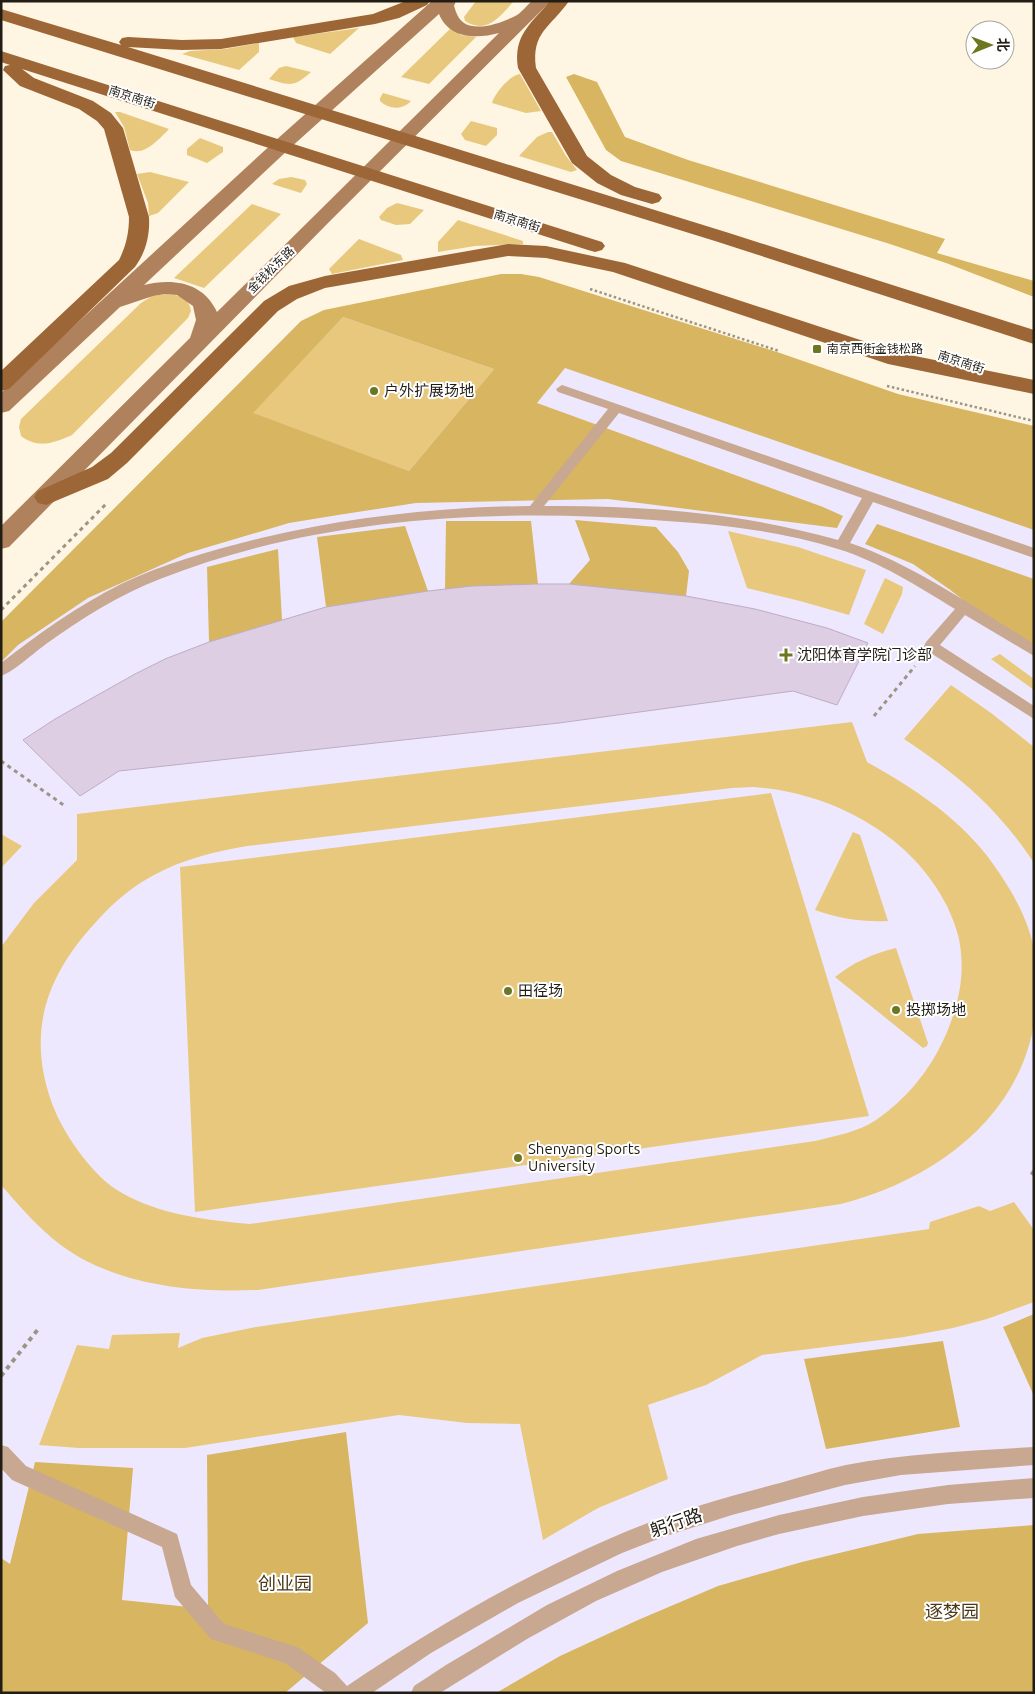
<svg xmlns="http://www.w3.org/2000/svg" width="1035" height="1694" viewBox="0 0 1035 1694" font-family="Ubuntu,'Noto Sans SC',sans-serif">
	<style>
		.education { fill: #eee8fe }
		.green { fill: #e8c87d; fill-rule: evenodd }
		.forest { fill: #d8b560; fill-rule: evenodd }
		.building { fill: #decee3; stroke: #bdadc2 }
		.lines { fill: none; stroke-linecap: round; stroke-linejoin: round }
		.path-far2 { stroke: #9c9587; stroke-width: 2.5; stroke-dasharray: 2.5 2.5; stroke-linecap: butt }
		.path-far1 { stroke: #9c9587; stroke-width: 3; stroke-dasharray: 4 4; stroke-linecap: butt }
		.path { stroke: #9c9587; stroke-width: 4; stroke-dasharray: 4.5 4.5; stroke-linecap: butt }
		.service { fill: #c8a890; fill-rule: evenodd }
		.secondary { fill: #af825d; fill-rule: evenodd }
		.primary { fill: #9d6636; fill-rule: evenodd }
		.poi-dot { fill: #6d7722; stroke: #fff; stroke-width: 2 }
		.labels { text-anchor: middle; stroke-width: 4; stroke-linejoin: round; paint-order: stroke }
		.far-street-label { font-size: 12px; fill: #211d15; stroke: #fff }
		.far-poi-label { font-size: 12px; fill: #211d15; stroke: #fff; text-anchor: start }
		.poi-label { font-size: 15px; fill: #211d15; stroke: #fff; text-anchor: start }
		.near-street-label { font-size: 18px; fill: #211d15; stroke: #fff }
		.near-park-label { font-size: 18px; fill: #493a15; stroke: #fff }
	</style>
	<rect width="100%" height="100%" fill="#fef5e2"/>
	<polygon class="education" points="324,310 1034,462 1034,1693 1,1693 1,623 301,321"/>
	<g class="green">
		<path d="M476,1H514C500,16 487,35 465,21L464,17Z"/>
		<polygon points="359,28 330,54 296,43 293,37"/>
		<polygon points="451,28 461,35 476,37 429,84 401,77"/>
		<polygon points="259,43 259,52 239,70 182,54 190,51 225,49"/>
		<path d="M286,66L311,72C294,87 290,86 269,79L279,68Z"/>
		<path d="M520,74L541,111L526,113L492,103C494,94 510,75 520,74Z"/>
		<path d="M383,93L411,101C403,110 389,110 380,101V98Z"/>
		<path d="M115,112H120L169,129C159,139 145,156 130,150L124,127Z"/>
		<polygon points="471,121 497,128 497,135 486,146 465,140 461,134"/>
		<polygon points="548,132 552,132 566,156 577,170 571,172 519,156 537,137"/>
		<polygon points="200,138 223,147 223,152 207,163 187,155 187,149"/>
		<polygon points="150,172 189,182 158,213 149,216 148,203 137,174"/>
		<polygon points="291,177 305,180 307,184 301,193 272,184 279,179"/>
		<polygon points="397,203 424,210 410,224 396,225 381,220 379,217 387,208"/>
		<polygon points="252,204 281,214 204,288 174,278"/>
		<polygon points="458,220 523,241 523,244 475,246 438,252 438,242"/>
		<polygon points="359,239 401,255 403,260 332,274 329,269"/>
		<path d="M166,294C178,295 189,297 191,311L188,318L72,435C54,443 38,449 21,436L19,427L21,419L141,303L152,296Z"/>
		<polygon points="343,317 494,369 409,471 252,413"/>
		<polygon points="728,531 798,547 866,570 849,615 800,601 747,588"/>
		<polygon points="885,578 903,587 902,594 883,634 864,624"/>
		<polygon points="1000,654 1034,679 1034,690 991,659"/>
		<path d="M951,685L991,713L1034,747V863C999,809 957,774 904,739Z"/>
		<path d="M852,722L867,762C924,794 973,827 1007,885C1019,904 1031,929 1034,951C1035,963 1034,977 1034,989C1034,1004 1035,1020 1032,1034C1011,1126 927,1182 841,1204L258,1290C189,1293 107,1285 52,1238C33,1222 17,1203 1,1185V947L34,903L77,860V814ZM753,787C831,792 912,835 947,906C954,921 960,937 961,953C964,984 956,1013 943,1041C928,1073 905,1100 876,1120C858,1132 835,1136 815,1141L250,1224C206,1220 161,1215 122,1193C94,1178 64,1135 53,1106C26,1034 45,977 96,922C113,903 131,887 154,875C183,859 214,852 247,846L732,788Z"/>
		<polygon points="771,793 869,1116 195,1212 180,867"/>
		<path d="M853,832L860,835L888,921C862,922 840,919 815,910Z"/>
		<polygon points="1,834 22,846 1,868"/>
		<path d="M896,948L928,1043L927,1046L923,1048L835,977C854,962 872,954 896,948Z"/>
		<polygon points="1014,1202 1034,1230 1034,1302 987,1319 953,1328 904,1337 762,1355 706,1385 648,1405 668,1479 598,1508 543,1540 520,1424 467,1423 399,1415 185,1448 79,1448 39,1445 77,1345 109,1349 112,1335 180,1333 178,1348 202,1338 256,1327 929,1229 930,1222 979,1206 990,1211"/>
	</g>
	<g class="forest">
		<polygon points="574,74 597,82 625,137 688,160 945,239 937,253 1034,281 1034,297 946,263 890,244 621,161 606,150 566,77"/>
		<path d="M501,274H521L539,277L780,353L898,394L1034,426V530L565,368L537,403L823,507L843,516L837,528L608,499L416,503L338,515L289,523L188,553L88,598L18,645L1,662V622L301,321L324,310ZM343,317L494,369L409,471L253,413Z"/>
		<polygon points="575,520 656,527 678,552 689,571 686,596 569,584 590,560"/>
		<polygon points="446,521 531,521 538,584 445,589"/>
		<polygon points="877,524 1034,579 1034,655 949,589 913,564 865,544"/>
		<polygon points="405,526 428,591 326,607 317,537"/>
		<polygon points="278,549 282,620 209,642 207,567"/>
		<polygon points="1034,1314 1034,1396 1003,1327"/>
		<polygon points="943,1341 960,1427 826,1449 804,1359"/>
		<polygon points="346,1432 368,1623 285,1693 1,1693 1,1558 10,1564 35,1462 133,1468 122,1600 208,1609 207,1455"/>
		<polygon points="1034,1525 1034,1693 496,1693 560,1656 638,1620 718,1586 802,1562 918,1534"/>
	</g>
	<polygon class="building" points="538,584 569,584 686,596 755,609 827,628 868,643 837,705 793,691 559,723 119,771 80,796 23,740 55,719 135,674 165,659 209,642 326,607 428,591 472,586"/>
	<g class="lines">
		<g class="path-far2">
			<polyline points="590,289 779,351"/>
			<polyline points="887,386 1034,421"/>
		</g>
		<g class="path-far1">
			<polyline points="1,610 108,502"/>
			<polyline points="874,716 915,666"/>
			<polyline points="1,761 65,806"/>
		</g>
		<g class="path">
			<polyline points="1031,1172 1034,1174"/>
			<polyline points="1,1376 39,1328"/>
		</g>
		<g class="service">
			<path d="M562,385L1034,548V558L873,502L850,543C913,564 977,609 1034,644V656L965,615L940,645L1034,706V719L926,650L924,646L926,642L955,609C917,586 880,562 838,549C779,530 715,524 653,520C490,508 314,518 160,579C119,595 82,618 46,644C35,652 13,672 1,676V663C38,634 79,605 121,584C165,563 213,550 261,538C349,517 439,507 530,506L608,409L558,392L556,389ZM619,413L862,498L838,540C744,513 642,505 544,506Z"/>
			<path d="M1,1445L8,1447L26,1466L177,1534L191,1585L224,1624L297,1647L335,1673L347,1686C432,1629 517,1579 611,1538C665,1514 723,1498 780,1483C802,1477 823,1470 846,1465C907,1453 971,1451 1034,1447V1465L901,1475L845,1485L732,1515L663,1537L622,1553L518,1603L431,1653L372,1693H326L285,1663L211,1639L175,1597L162,1547L12,1480L1,1468Z"/>
			<polygon points="1034,1478 1034,1498 948,1504 863,1516 779,1534 737,1546 662,1572 596,1601 527,1639 440,1693 411,1693 414,1686 446,1665 547,1605 617,1571 696,1539 779,1515 863,1497 948,1485"/>
		</g>
		<path class="secondary" d="M432,1H456L454,6C456,12 458,19 464,23C478,32 504,22 517,15C522,12 527,5 532,1H551L329,222L9,547L1,549V526L190,338L196,320L193,306L177,295L165,294L153,296L120,307L9,411L1,413V393L275,141ZM439,14C449,39 477,39 499,33L217,312C203,282 173,278 144,285L289,149Z"/>
		<g class="primary">
			<polygon points="406,1 430,1 427,5 399,18 375,24 221,49 182,50 128,47 729,233 1034,330 1034,344 715,241 1,20 1,9 121,45 119,42 122,38 128,37 182,40 221,39 373,14"/>
			<path d="M550,1H569C551,27 531,32 536,68L587,156L611,175L635,187L659,194L662,198L659,202L652,204L621,195L597,183L572,163L518,68C513,35 531,24 550,1Z"/>
			<path d="M1,51L602,242L605,246L602,250L595,252L588,250L22,69L34,78L93,101L111,113L123,128L149,217C150,235 146,252 135,267L9,389L1,391V371L119,260C126,246 129,233 129,217L104,129L97,121L79,109L20,86L3,70L5,66L10,65L1,62Z"/>
			<polygon points="508,244 546,246 625,263 900,353 1034,380 1034,394 888,364 613,272 546,258 508,256 325,288 297,299 278,311 127,463 108,479 46,505 38,503 34,497 38,491 92,467 111,453 264,301 289,286 325,276"/>
		</g>
	</g>
	<g class="poi-dot">
		<rect x="812" y="344" width="10" height="10" rx="2.5"/>
		<circle cx="374" cy="391" r="5"/>
		<path d="M783.5 647.5h5v5h5v5h-5v5h-5v-5h-5v-5h5z"/>
		<circle cx="508" cy="991" r="5"/>
		<circle cx="896" cy="1010" r="5"/>
		<circle cx="518" cy="1158" r="5"/>
	</g>
	<g class="labels">
		<g class="far-street-label">
			<text transform="translate(132 97) rotate(18)" y="4">南京南街</text>
			<text transform="translate(517 221) rotate(17)" y="4">南京南街</text>
			<text transform="translate(271 270) rotate(-45)" y="4">金钱松东路</text>
			<text transform="translate(961 362) rotate(18)" y="4">南京南街</text>
		</g>
		<g class="far-poi-label">
			<text x="827" y="353">南京西街金钱松路</text>
		</g>
		<g class="poi-label">
			<text x="384" y="396">户外扩展场地</text>
			<text x="797" y="660">沈阳体育学院门诊部</text>
			<text x="518" y="996">田径场</text>
			<text x="906" y="1015">投掷场地</text>
			<text x="528" y="1154">Shenyang Sports<tspan x="528" dy="17">University</tspan></text>
		</g>
		<g class="near-street-label">
			<text transform="translate(676 1523) rotate(-19)" y="6">躬行路</text>
		</g>
		<g class="near-park-label">
			<text x="285" y="1590">创业园</text>
			<text x="952" y="1618">逐梦园</text>
		</g>
	</g>
	<rect width="1035" height="1694" fill="none" stroke="#211d15" stroke-width="5"/>
	<g transform="translate(990 45) rotate(89)"><circle r="24" fill="#ffffff" stroke="#a6a5a1"/>
	<path d="M0-4L9 19L0 12L-9 19Z" fill="#6d7722"/>
	<text y="-8" font-size="14" font-weight="bold" text-anchor="middle" fill="#211d15">北</text>
	</g>
</svg>
